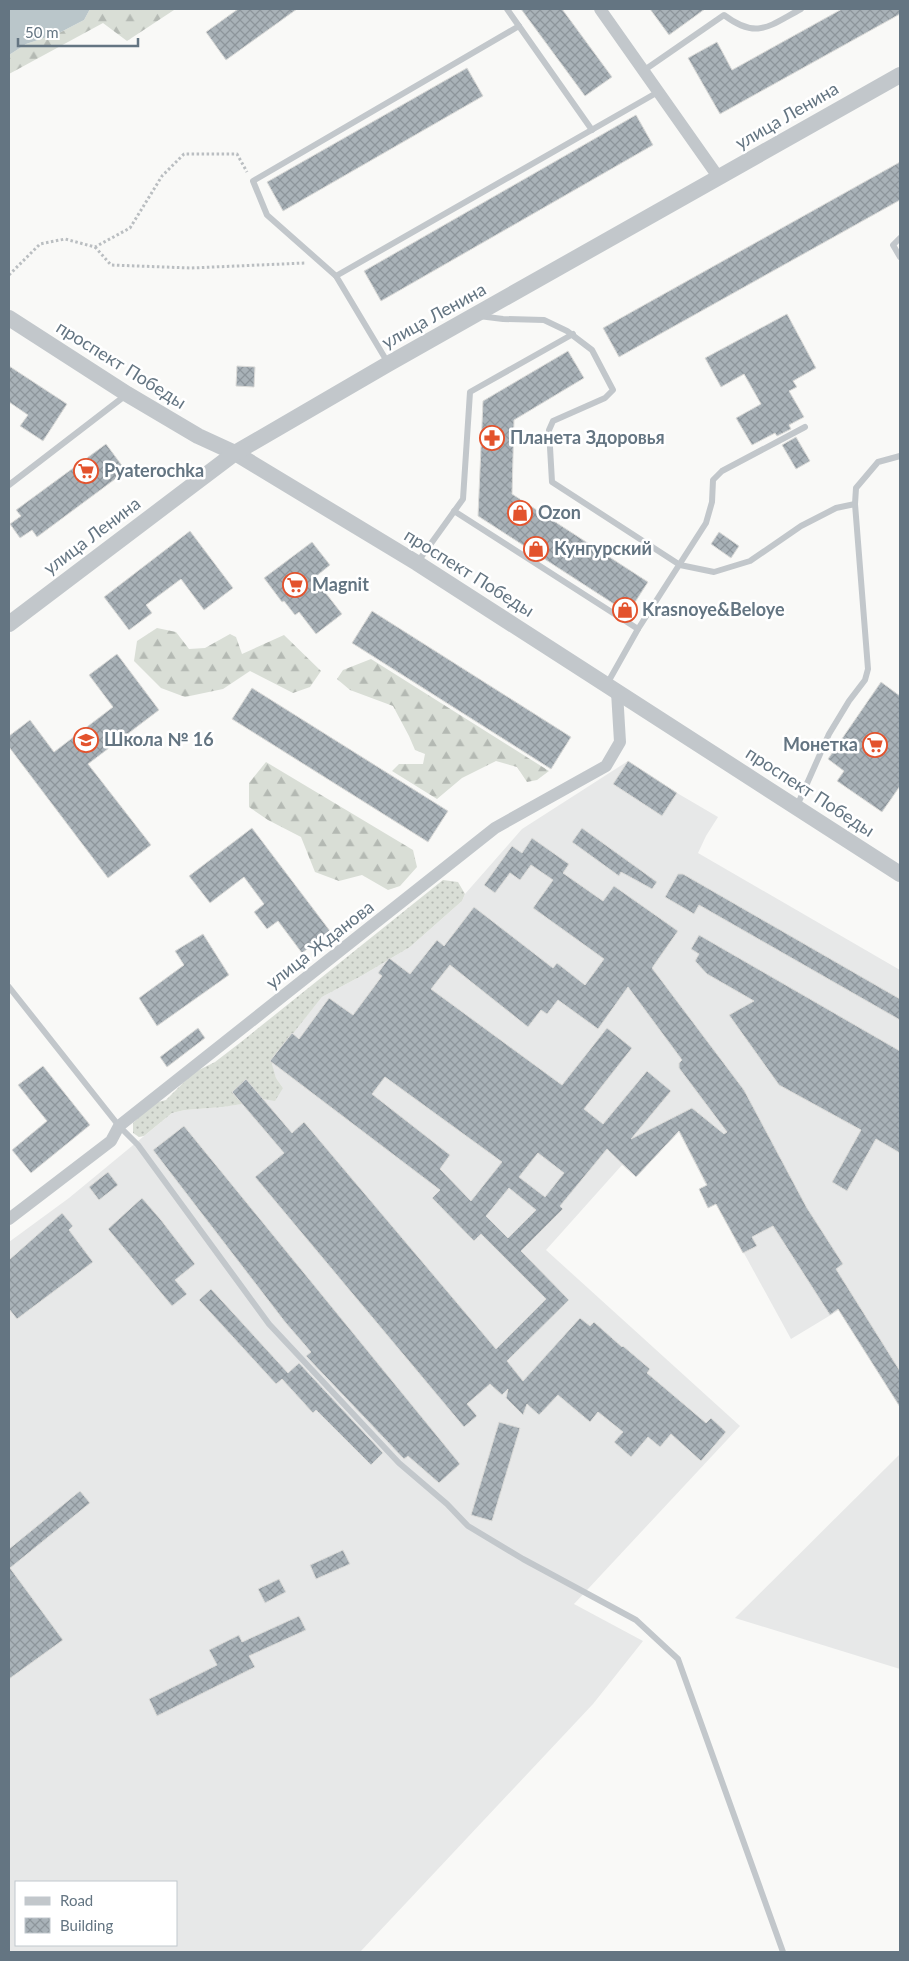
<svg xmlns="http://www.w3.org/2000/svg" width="909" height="1961" viewBox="0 0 909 1961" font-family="Lato,sans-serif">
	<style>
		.built { fill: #e7e8e8; fill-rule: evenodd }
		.grass { fill: url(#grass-dots) }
		.forest { fill: url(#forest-firs) }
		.water { fill: #bac6ca }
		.building { fill: url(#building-cross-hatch); stroke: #dbdbd9; fill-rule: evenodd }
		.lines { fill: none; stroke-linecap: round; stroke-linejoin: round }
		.path { stroke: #babec1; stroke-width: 3; stroke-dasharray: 2.5 2.5; stroke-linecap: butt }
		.service { stroke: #c2c7cb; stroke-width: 6 }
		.minor { stroke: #c2c7cb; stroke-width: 12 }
		.tertiary { stroke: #c2c7cb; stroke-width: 16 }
		.labels { text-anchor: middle; stroke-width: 5; stroke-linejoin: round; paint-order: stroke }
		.street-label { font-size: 18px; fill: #647582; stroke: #fff }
		.poi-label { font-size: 18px; font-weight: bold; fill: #647582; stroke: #fff; text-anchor: start }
	</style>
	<defs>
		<pattern id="grass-dots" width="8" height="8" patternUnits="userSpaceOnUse" patternTransform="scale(1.25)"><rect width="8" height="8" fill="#d9ded6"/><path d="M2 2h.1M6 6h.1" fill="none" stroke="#b4b9b3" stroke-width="1.8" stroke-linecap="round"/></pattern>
		<pattern id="forest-firs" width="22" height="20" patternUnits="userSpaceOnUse" patternTransform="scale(1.25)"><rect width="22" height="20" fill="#d9ded6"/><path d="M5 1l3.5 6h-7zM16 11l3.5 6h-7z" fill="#b4b9b3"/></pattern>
		<pattern id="building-cross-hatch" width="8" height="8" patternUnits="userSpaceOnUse" patternTransform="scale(1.25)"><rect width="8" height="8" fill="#a9b2b8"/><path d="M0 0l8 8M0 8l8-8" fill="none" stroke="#8d959b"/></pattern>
	</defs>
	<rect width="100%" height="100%" fill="#f9f9f7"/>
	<g class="built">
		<path d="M628,761L677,793L718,817L706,836L698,853L900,970V1407L839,1310L791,1339L717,1204L708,1208L699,1189L706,1185L679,1132L636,1177L622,1165L546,1250L740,1426L574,1604L643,1641L593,1704L360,1952H9V1242L69,1198L172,1113L185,1110L223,1107L241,1104L232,1092L246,1079L283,1088L276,1078L270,1061L322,997L363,975L410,947L462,901L465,894L522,829ZM16,1882H176V1945H16Z"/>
		<polygon points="900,1454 900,1669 735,1618"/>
	</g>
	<polygon class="grass" points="443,880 458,882 465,894 462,901 410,947 363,975 322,997 271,1061 276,1078 283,1088 275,1101 263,1099 246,1079 232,1092 242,1104 223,1107 185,1110 172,1113 144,1136 139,1137 133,1133 133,1123 154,1103 166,1100 193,1073 215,1062 241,1042"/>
	<g class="forest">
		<polygon points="90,9 174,9 174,10 127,41 103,23 9,74 9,55 26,44 59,33 84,20"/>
		<polygon points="157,628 176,632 189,649 205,648 230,634 236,637 242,654 284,635 321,671 310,687 293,693 250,671 223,689 185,697 161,688 134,661 137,641"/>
		<polygon points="371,659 549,771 537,780 527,782 517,767 496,761 462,778 437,799 392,771 399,764 423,764 425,754 415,750 409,736 393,706 350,690 337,679 343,670"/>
		<polygon points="266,762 413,850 417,867 400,886 388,890 362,875 339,881 315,872 301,837 268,820 249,807 249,783"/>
	</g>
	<polygon class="water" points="9,9 90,9 84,20 59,33 26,44 9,55"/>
	<g class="building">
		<polygon points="238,9 297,9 226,60 206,32"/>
		<polygon points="521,9 562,9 612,77 585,96"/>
		<polygon points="650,9 705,9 669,35"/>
		<polygon points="842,9 900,9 900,14 720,114 688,58 717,42 732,70"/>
		<polygon points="467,68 483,96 283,211 267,182"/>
		<polygon points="636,115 653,145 381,301 364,271"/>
		<polygon points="900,162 900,200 619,357 603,328"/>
		<polygon points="787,314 816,368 793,381 797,387 789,391 804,417 789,425 791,429 777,436 775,433 752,445 736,418 761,404 744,374 721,387 705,358"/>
		<polygon points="568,351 584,378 514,420 512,494 648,582 628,613 478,516 483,401"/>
		<polygon points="9,366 67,404 43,441 20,426 28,415 9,402"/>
		<polygon points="237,366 255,367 254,387 236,386"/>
		<polygon points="796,437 810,461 796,469 782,445"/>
		<polygon points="106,444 126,471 37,537 32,530 20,538 10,524 21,516 16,510"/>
		<polygon points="190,531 233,588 204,610 181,579 146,605 152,613 129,630 104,597"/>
		<polygon points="719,532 739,546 731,558 711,544"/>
		<polygon points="312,542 330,565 314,578 342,614 316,634 299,612 295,615 284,601 282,602 264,578"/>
		<polygon points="372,611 571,737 551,769 352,643"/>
		<polygon points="117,654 159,710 88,764 151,845 108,878 9,747 9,736 30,720 54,752 113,707 89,675"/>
		<polygon points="881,682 900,696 900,786 882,812 837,781 844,771 828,759"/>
		<polygon points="252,688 448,811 428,842 232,719"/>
		<polygon points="628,761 677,793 662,816 613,784"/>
		<polygon points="252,828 330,931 302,953 278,921 267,929 254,912 264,904 244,877 210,903 189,876"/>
		<polygon points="582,828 657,882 652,889 621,872 619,876 572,842"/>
		<path d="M532,838L569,864L563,873L603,901L614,886L678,931L652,968L744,1090L807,1208L843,1264L836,1269L900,1371V1407L838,1309L830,1315L773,1226L752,1237L757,1246L743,1253L716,1204L708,1208L699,1189L707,1185L679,1131L636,1177L607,1149L560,1206L563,1209L521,1251L569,1300L507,1361L523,1381L580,1318L590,1326L594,1322L622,1347L623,1346L650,1369L647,1373L706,1423L711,1418L726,1432L701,1461L671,1434L660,1447L648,1437L631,1457L614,1442L623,1432L598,1412L590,1422L558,1395L539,1415L527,1404L523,1415L506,1398L508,1389L502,1395L490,1384L467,1404L477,1416L464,1427L255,1177L284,1153L232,1092L246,1079L292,1133L304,1122L496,1349L546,1299L481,1234L474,1241L432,1198L440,1190L270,1061L292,1033L299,1039L329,998L353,1015L382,976L378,973L389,958L410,974L437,940L444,946L474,907L553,968L557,963L585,985L604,959L533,908L553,880L531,865L520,880L510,873L495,893L484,885L512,846L522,853ZM450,965L528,1027L541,1010L547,1014L558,1000L598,1029L628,987L682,1060L679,1063V1068L727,1132L724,1134L692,1108L631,1139L671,1091L647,1071L603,1124L584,1109L632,1048L607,1028L562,1085L431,989ZM385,1077L502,1162L471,1201L440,1169L450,1155L372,1094ZM538,1153L564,1173L545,1197L519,1177ZM509,1188L536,1210L508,1238L486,1216Z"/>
		<polygon points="678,874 683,874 900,999 900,1020 699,905 694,914 665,897"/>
		<polygon points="203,934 229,975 157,1026 139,998 184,965 175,951"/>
		<polygon points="699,935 900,1051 900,1153 876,1139 847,1191 832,1182 861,1130 779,1085 729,1015 754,1001 707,974 695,961 699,954 691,949"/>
		<polygon points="198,1028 205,1038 167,1067 160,1057"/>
		<polygon points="43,1066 90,1125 31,1173 12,1150 47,1121 18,1085"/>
		<polygon points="184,1126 460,1464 439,1483 408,1456 404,1459 306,1356 311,1352 285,1322 153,1150"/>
		<polygon points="108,1172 118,1185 99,1200 89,1187"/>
		<polygon points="142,1198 161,1220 195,1264 175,1280 187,1294 172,1306 108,1229"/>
		<polygon points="62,1213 73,1226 69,1230 93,1262 17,1319 9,1309 9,1260"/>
		<polygon points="211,1289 288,1373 299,1363 383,1453 371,1465 316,1410 313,1413 282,1379 276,1384 199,1300"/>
		<polygon points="499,1422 520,1428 492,1521 471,1515"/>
		<polygon points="80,1491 90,1503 10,1568 63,1640 9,1679 9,1549"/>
		<polygon points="343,1550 350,1564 316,1579 310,1565"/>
		<polygon points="279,1579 286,1592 265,1603 258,1589"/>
		<polygon points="299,1616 306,1630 249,1656 255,1667 157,1716 149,1699 217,1665 209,1650 239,1635 242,1642"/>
	</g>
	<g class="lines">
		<g class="path">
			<polyline points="95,247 111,265 191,268 305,263"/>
			<polyline points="9,275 40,244 65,239 95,247 130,228 162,176 184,154 237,154 247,172"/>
		</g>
		<g class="service">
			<polyline points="507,9 592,130"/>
			<path d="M643,71L724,15C757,40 769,26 801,9"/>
			<polyline points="900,238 893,245 900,257"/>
			<polyline points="336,276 267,215 253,181 519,26"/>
			<polyline points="479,316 503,319 544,320 567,331 592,350 613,390 605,398 553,421 549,430 552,482 680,565 714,572 750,561 801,526 836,508 855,504"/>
			<polyline points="388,363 336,276 658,92"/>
			<polyline points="9,485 126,395"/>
			<polyline points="454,511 638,629"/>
			<polyline points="417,563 463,499 470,392 573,334"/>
			<polyline points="607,684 638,629 706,523 712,502 713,480 722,471 805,427"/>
			<polyline points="797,806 829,734 849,701 865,680 868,669 855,504 856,488 878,462 900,456"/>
			<polyline points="9,987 119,1126 138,1145 269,1324 399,1463 447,1504 468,1526 523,1559 636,1620 678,1659 783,1952"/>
		</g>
		<g class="minor">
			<polyline points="600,9 719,178"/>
			<polyline points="9,1219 111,1141 119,1126 495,828 606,766 620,742 617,692"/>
		</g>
		<g class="tertiary">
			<polyline points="9,318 127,394 198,436 235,453 417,563 900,874"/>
			<polyline points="9,624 235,453 388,364 900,75"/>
		</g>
	</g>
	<defs>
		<symbol id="pharmacy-ring" viewBox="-11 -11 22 22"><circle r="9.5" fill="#fff" stroke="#e3532d" stroke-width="1.5"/><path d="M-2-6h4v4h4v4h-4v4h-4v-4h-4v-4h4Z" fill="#e3532d"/></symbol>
		<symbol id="supermarket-ring" viewBox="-11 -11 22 22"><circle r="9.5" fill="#fff" stroke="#e3532d" stroke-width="1.5"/><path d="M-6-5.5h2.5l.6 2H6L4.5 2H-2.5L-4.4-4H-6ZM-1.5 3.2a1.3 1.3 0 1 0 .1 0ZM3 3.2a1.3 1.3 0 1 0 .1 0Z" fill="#e3532d"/></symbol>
		<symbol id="shop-ring" viewBox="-11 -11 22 22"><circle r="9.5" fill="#fff" stroke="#e3532d" stroke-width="1.5"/><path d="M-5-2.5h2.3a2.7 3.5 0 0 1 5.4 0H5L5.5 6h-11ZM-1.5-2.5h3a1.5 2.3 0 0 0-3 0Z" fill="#e3532d"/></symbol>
		<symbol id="school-ring" viewBox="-11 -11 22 22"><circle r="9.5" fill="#fff" stroke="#e3532d" stroke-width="1.5"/><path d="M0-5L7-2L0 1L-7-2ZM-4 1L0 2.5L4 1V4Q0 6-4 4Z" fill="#e3532d"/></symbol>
	</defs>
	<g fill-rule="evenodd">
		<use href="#pharmacy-ring" x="478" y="424" width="28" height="28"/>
		<use href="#supermarket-ring" x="72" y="457" width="28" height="28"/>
		<use href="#shop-ring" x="506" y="499" width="28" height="28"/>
		<use href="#shop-ring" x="522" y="535" width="28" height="28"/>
		<use href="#supermarket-ring" x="281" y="571" width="28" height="28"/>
		<use href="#shop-ring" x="611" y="596" width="28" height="28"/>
		<use href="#school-ring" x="72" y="726" width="28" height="28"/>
		<use href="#supermarket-ring" x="861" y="731" width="28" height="28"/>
	</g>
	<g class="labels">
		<g class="street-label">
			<text transform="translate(787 116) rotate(-30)" y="6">улица Ленина</text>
			<text transform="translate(434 316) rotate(-29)" y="6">улица Ленина</text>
			<text transform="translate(121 365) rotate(32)" y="6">проспект Победы</text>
			<text transform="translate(92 536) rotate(-37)" y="6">улица Ленина</text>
			<text transform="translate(469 573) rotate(32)" y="6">проспект Победы</text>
			<text transform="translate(810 792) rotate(33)" y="6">проспект Победы</text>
			<text transform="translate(320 945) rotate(-38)" y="6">улица Жданова</text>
		</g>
		<g class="poi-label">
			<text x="510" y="444">Планета Здоровья</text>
			<text x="104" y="477">Pyaterochka</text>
			<text x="538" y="519">Ozon</text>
			<text x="554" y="555">Кунгурский</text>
			<text x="312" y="591">Magnit</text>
			<text x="642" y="616">Krasnoye&amp;Beloye</text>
			<text x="104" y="746">Школа № 16</text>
			<text x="858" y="751" text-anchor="end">Монетка</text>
		</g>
	</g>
	<rect width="909" height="1961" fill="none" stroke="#647582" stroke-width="20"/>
	<rect x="15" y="1881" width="162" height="65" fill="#ffffff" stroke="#c1c8cd"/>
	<rect x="25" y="1897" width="25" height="8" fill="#c2c7cb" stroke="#c1c8cd"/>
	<text x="60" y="1906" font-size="15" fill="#647582">Road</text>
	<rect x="25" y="1918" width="25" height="15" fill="url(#building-cross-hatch)" stroke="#c1c8cd"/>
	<text x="60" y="1931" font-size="15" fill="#647582">Building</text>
	<path d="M18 38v8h120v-8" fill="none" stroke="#647582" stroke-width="2.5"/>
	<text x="25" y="38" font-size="15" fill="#647582" stroke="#ffffff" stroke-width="4" paint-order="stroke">50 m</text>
</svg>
